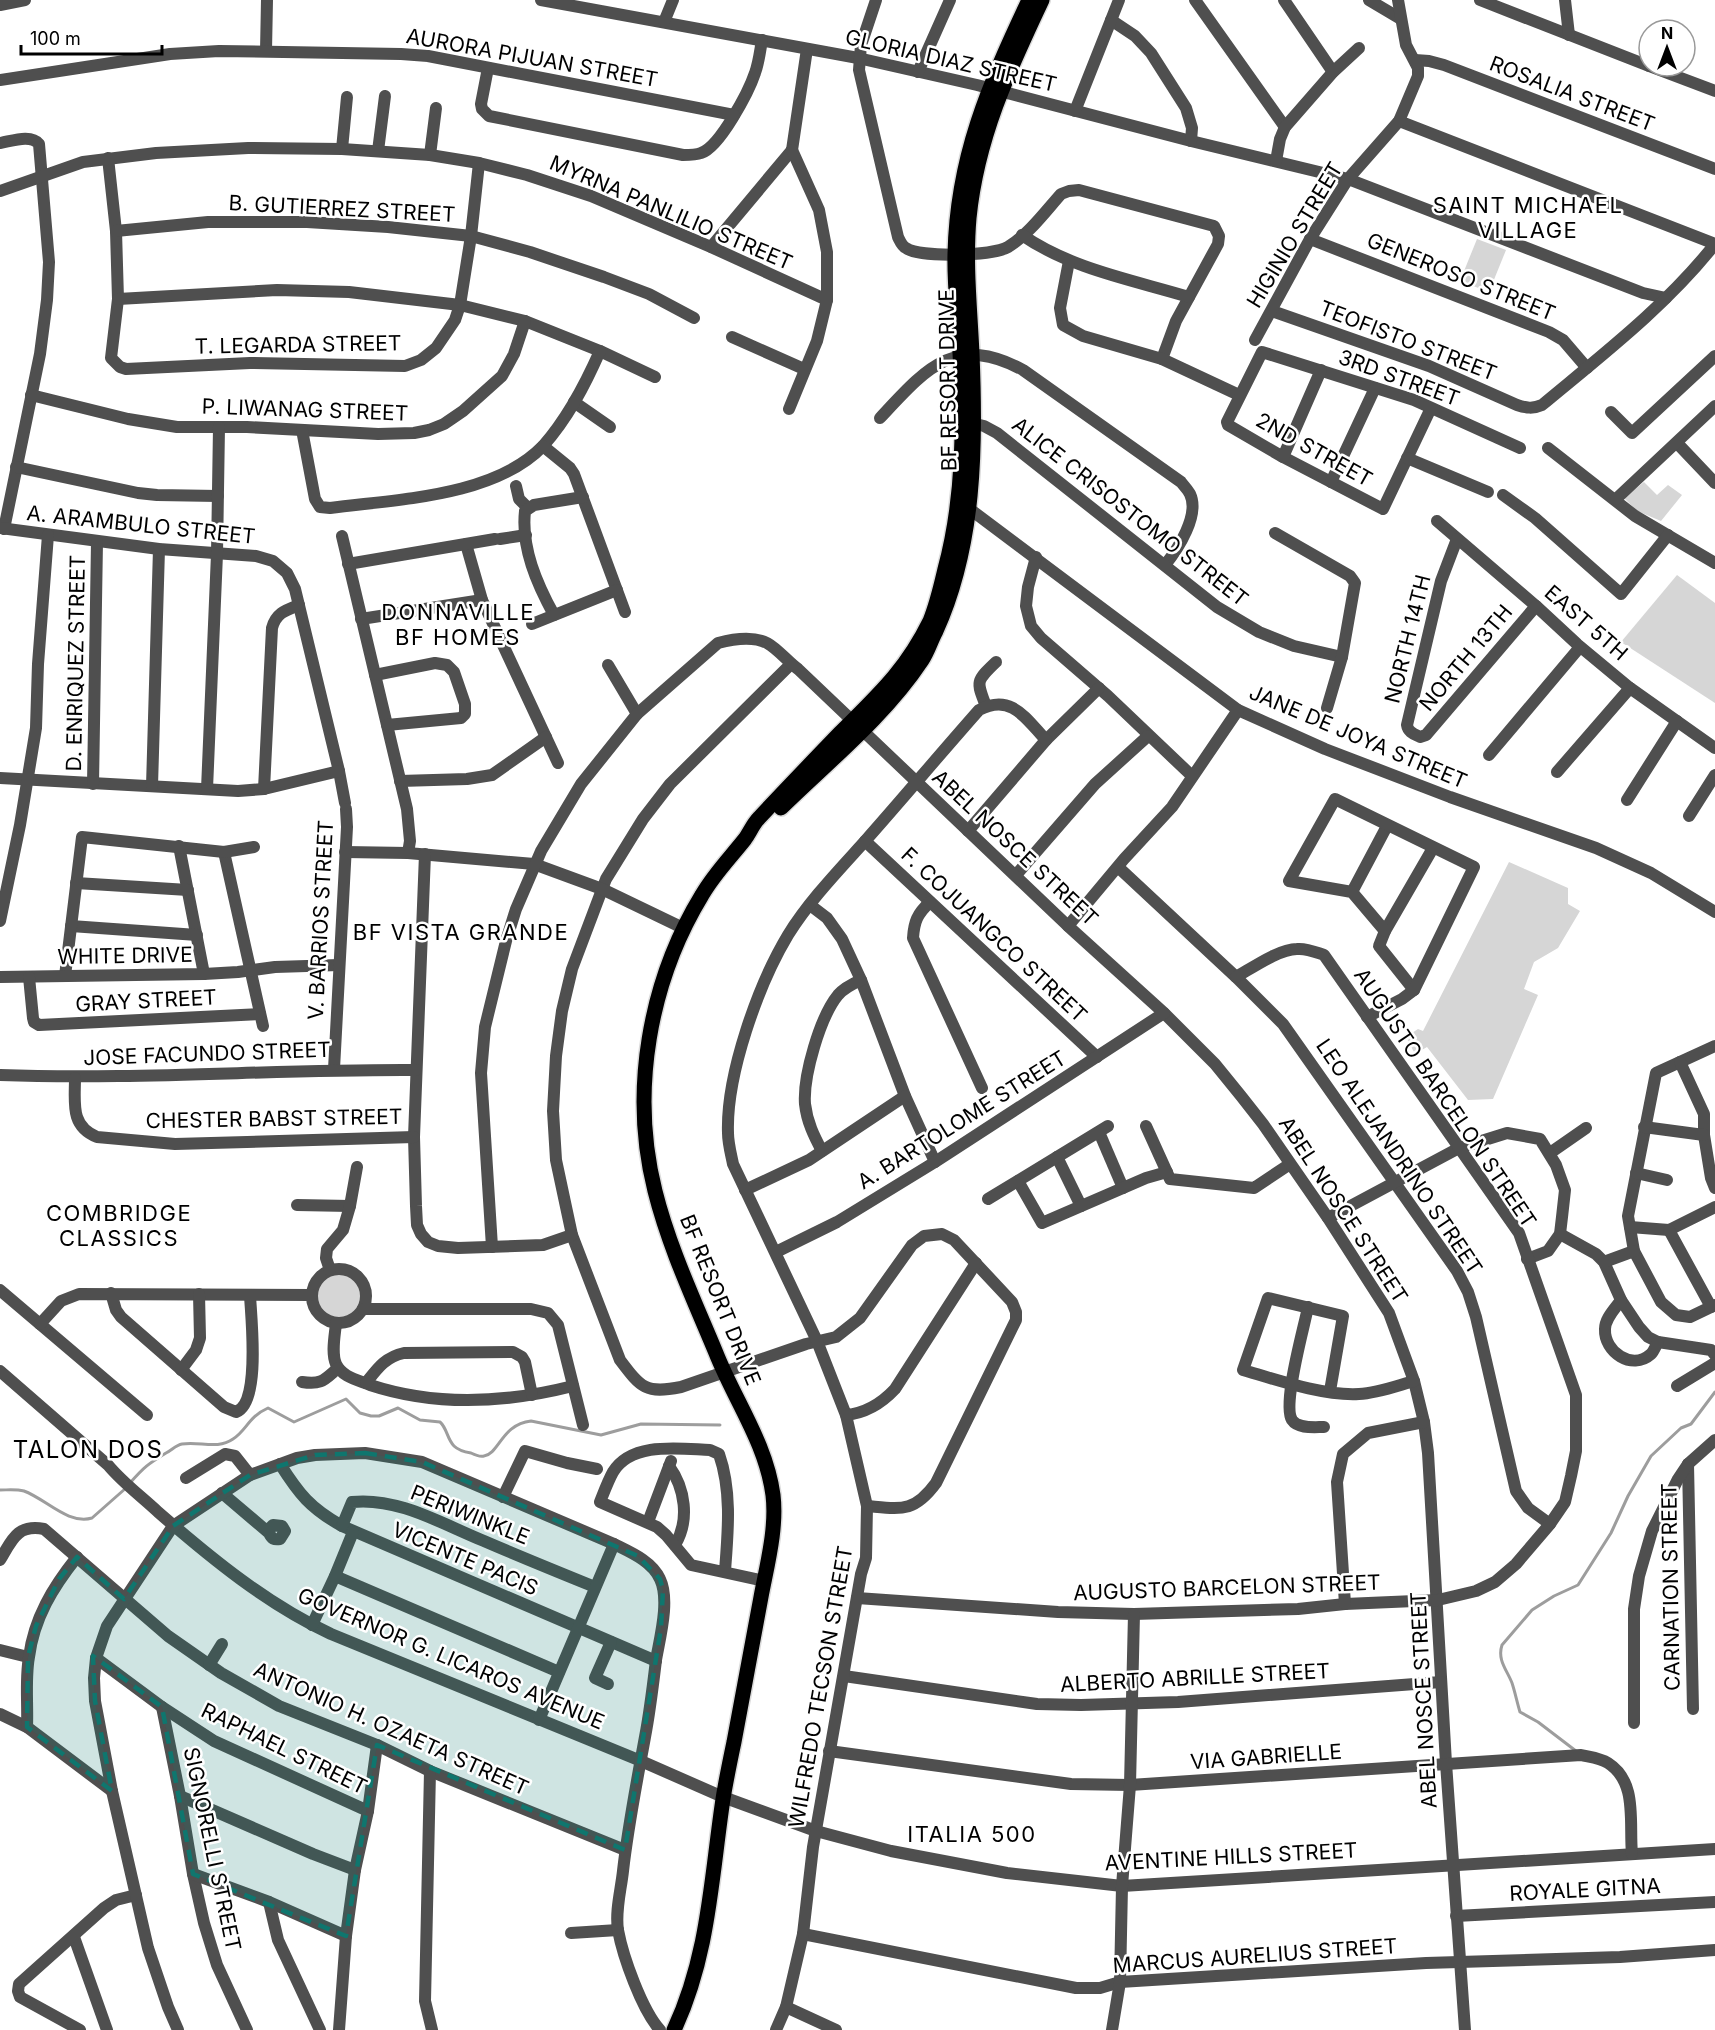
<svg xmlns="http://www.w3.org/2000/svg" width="1715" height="2030" viewBox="0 0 1715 2030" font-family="Inter,sans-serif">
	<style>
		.green { fill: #d6d6d6 }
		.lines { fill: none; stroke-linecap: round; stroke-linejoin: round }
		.stream { stroke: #9d9d9d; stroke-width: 3 }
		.major-casing { stroke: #dbdbdb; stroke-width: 18 }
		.minor { stroke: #4f4f4f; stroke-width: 12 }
		.major { stroke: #000; stroke-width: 15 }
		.marked { fill: #0f766e; fill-opacity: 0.2; stroke: #0f766e; stroke-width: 4.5; stroke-dasharray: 12 8; stroke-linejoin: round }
		.labels { text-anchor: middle; stroke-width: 5; stroke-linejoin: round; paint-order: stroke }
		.street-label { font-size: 21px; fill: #000; stroke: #fff }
		.neighbourhood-label { font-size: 22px; letter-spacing: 1.5px; fill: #000; stroke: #fff }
		.quarter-label { font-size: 24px; letter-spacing: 1.5px; fill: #000; stroke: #fff }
	</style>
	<rect width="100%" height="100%" fill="#fff"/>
	<g class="green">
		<polygon points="1477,239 1506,250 1489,292 1460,281"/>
		<polygon points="1644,482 1657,495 1668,485 1682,495 1661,521 1637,511 1624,498"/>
		<polygon points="1677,575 1715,603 1715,703 1621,642"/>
		<polygon points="1509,862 1568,888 1568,904 1580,911 1558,948 1534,962 1524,989 1538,995 1493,1099 1468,1100 1427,1047 1415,1054 1406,1037 1418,1029 1423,1031"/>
		<circle cx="340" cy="1296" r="23"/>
	</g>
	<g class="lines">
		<g class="stream">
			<path d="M130,1483C144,1467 148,1464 166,1453C172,1450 176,1445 182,1444C200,1441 217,1450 233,1439C247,1430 248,1417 268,1408L294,1422L346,1399L360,1413L371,1416H379L398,1408L420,1420L440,1422C447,1428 447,1439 454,1446C458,1450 465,1452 471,1453C475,1455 480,1457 484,1456C499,1454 502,1424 531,1421L601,1435L641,1424L720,1425"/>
			<path d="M0,1490C8,1490 16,1489 24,1491C46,1499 68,1525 92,1518L126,1488"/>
			<path d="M1576,1751L1538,1722L1520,1712C1517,1702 1515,1692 1512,1683C1507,1670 1497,1660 1502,1645L1532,1610L1554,1596L1578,1585L1611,1533L1628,1496L1651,1456L1681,1428L1691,1424L1715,1392"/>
		</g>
		<defs>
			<g id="major">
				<path d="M781,808C829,761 885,716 922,660C928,651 931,640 936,631C975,545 976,447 972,354C970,309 965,264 969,218C977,138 1008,72 1042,0"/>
				<path d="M674,2030C709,1955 711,1879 723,1799C726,1780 730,1761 734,1742C743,1694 752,1645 761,1597C767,1565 777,1528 773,1495C766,1443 735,1401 716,1353C694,1300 669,1247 655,1191C630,1092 649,982 702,895C714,874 730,858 745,839C750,832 753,824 759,818C786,789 813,761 840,733C878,695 906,670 930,621C937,604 941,586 945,569C964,499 964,425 960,353C959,320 954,287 955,254C957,157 989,85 1029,0"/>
			</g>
		</defs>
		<use href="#major" class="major-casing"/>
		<g class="minor">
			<polyline points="541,0 858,58 977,85 1191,141 1348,179 1643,293 1666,298"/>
			<path d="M876,0L861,45L859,70L898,237C900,241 902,246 906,248C919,258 993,256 1008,247C1028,235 1045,212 1061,194L1069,191L1079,190L1214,226L1219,236L1218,244L1176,321L1162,359"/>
			<polyline points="1195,0 1285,127"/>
			<polyline points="1284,0 1333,72"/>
			<polyline points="1369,0 1401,19"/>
			<polyline points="1480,0 1649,66"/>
			<polyline points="1565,0 1569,35"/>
			<polyline points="0,5 25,0"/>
			<polyline points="1111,20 1135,36 1151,53 1186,108 1192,128 1191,141"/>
			<polyline points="664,22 673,0"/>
			<polyline points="266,51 267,0"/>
			<polyline points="1415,60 1429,61 1444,65 1715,169"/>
			<polyline points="1649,66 1715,91"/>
			<path d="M488,68L481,104L482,109L489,116L683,155C689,155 696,155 701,153C720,147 749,91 755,73C759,62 760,51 762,40"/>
			<polyline points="918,72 950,0"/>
			<polyline points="0,80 170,54 219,51 401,54 428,56 734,115"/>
			<polyline points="1075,111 1119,0"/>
			<polyline points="1399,121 1715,244"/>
			<path d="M0,143C12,141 31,134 39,144L49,262L47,300L40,354L4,529"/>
			<polyline points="342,149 347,97"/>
			<polyline points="792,150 807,49"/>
			<polyline points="378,151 385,96"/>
			<polyline points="430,155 436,108"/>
			<polyline points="108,158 116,231 118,299 111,358 120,367 126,369 250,363 405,366 421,360 436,348 455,320 460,305 471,236 479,163"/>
			<polyline points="1276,161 1280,139 1285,127 1333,72 1359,48"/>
			<polyline points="0,191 83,162 156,153 248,148 342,149 430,155 479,163 527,175 591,196 711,247 827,300"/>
			<polyline points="116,231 208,222 307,222 388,227 471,236 530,252 604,277 649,294 694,318"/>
			<path d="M1022,235C1071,269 1133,280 1189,297"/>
			<polyline points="1310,239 1549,332 1563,340 1587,368"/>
			<polyline points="711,247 792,150"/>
			<polyline points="1069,261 1060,308 1063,325 1083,336 1162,359 1239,395"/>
			<polyline points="118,299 277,290 349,292 460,305 525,321 600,351 655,377"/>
			<path d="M1272,311L1429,366L1517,405C1526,408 1533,409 1542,405C1602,355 1666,306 1715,244"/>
			<polyline points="732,337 804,369"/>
			<polyline points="1255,340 1310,239 1348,179 1399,121 1418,76 1418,68 1406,45 1398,0"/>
			<polyline points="31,395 128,419 177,427 247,427 378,434 414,433 429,430 444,424 463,411 502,376 514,354 525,321"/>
			<polyline points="574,402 610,427"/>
			<polyline points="1431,408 1383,509 1283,457 1228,425 1227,422 1262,352 1414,400 1520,448"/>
			<polyline points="789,409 817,341 827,300 827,252 819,210 792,150"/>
			<polyline points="1611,412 1632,433 1715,356"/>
			<path d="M880,418C925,370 954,333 1023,370L1181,482C1184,486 1188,490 1190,494C1200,515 1178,549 1165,565"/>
			<polyline points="967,422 984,426 997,433 1217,607 1259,632 1294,646 1342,657"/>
			<path d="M302,430L315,499L320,507L330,508C397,499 494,497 543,446C568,418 585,385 600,351"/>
			<polyline points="1677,443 1715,483"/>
			<polyline points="543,446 570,468 574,474 625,612"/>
			<polyline points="1548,448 1635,516 1715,563"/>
			<polyline points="1283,457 1321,370"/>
			<polyline points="1407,458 1488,492"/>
			<polyline points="16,467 138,493 157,495 218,496"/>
			<polyline points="1331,482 1375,388"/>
			<polyline points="516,486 519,499 528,508"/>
			<polyline points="1503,495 1535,518 1621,594 1668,535"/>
			<polyline points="1616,499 1715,406"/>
			<polyline points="963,504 1238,710 1325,749 1450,797 1596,848 1651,873 1715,912"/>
			<polyline points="1437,521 1536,606 1577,644 1630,688 1715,748"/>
			<polyline points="0,528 159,549 256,556 273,561 287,573 295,589 339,771 345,803"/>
			<polyline points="1275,533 1350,576 1355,583 1342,657 1327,708"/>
			<polyline points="342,536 407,809 410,841 408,853"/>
			<polyline points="500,539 526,535"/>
			<path d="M1457,539L1441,581L1407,725C1408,732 1414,734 1420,737L1426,735L1536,606"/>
			<polyline points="466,544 482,600 558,763"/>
			<polyline points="1036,557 1028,587 1026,606 1031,626 1041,638 1108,696 1192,776"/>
			<polyline points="348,564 495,539"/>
			<path d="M554,615C537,584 521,548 525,511L534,505L583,497"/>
			<polyline points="361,619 482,600"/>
			<polyline points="532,624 617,590"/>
			<path d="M791,664L670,784L643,819L606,879L572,969L562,1011L556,1056L553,1111L556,1160L572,1235L620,1360C641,1388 646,1394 681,1387L806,1344L836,1337L860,1318L912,1245L924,1236L942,1234L954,1240L1012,1302L1016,1312V1320L936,1483C914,1513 901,1509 867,1506"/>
			<polyline points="608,665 637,714"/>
			<polyline points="375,675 435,663 447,665 454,672 465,704 465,714 461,718 387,725"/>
			<path d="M986,706C976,681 976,681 996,662"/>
			<polyline points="1489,755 1580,647"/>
			<polyline points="1557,772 1630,688"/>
			<polyline points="0,778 238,791 264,789 339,771"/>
			<polyline points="400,781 467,779 492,775 546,737"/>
			<polyline points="93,784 97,542"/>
			<polyline points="152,786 159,549"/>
			<polyline points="207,789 217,554 219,427"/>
			<path d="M264,789L272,628C276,613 286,610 299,605"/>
			<polyline points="1627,800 1677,721"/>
			<polyline points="1689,816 1715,775"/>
			<polyline points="968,831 1046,740 1099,688"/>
			<polyline points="865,841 1097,1057"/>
			<polyline points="179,846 204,974"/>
			<polyline points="224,852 263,1026"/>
			<polyline points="345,852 408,853 534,864 602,889 683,928"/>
			<polyline points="425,854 414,1137 416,1206 417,1225 421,1234 428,1242 438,1246 458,1248 543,1245 572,1235"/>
			<polyline points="1118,867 1236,977 1283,1024 1457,1271 1468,1292 1476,1317 1516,1491 1528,1508 1550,1524"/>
			<polyline points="1016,875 1095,784 1148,736"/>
			<polyline points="76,883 188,890"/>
			<polyline points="1352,892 1387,826"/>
			<path d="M930,902C917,914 914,922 913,938L982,1088"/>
			<polyline points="810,905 827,918 842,939 861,980 905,1096 935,1162"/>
			<polyline points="0,921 20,825 36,728 38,664 48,535"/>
			<polyline points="71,926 197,935"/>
			<polyline points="1068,926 1124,859 1172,807 1238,710"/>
			<polyline points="65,976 82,837 224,852 254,847"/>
			<polyline points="0,977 204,974 238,972 275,967 339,965"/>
			<polyline points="29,977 33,1018 34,1022 39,1025 260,1014"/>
			<polyline points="1414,990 1379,946 1385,931 1433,848"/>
			<polyline points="1367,1017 1402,999 1414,990 1474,867 1335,799 1289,881 1352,892 1385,931"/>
			<polyline points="1715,1046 1656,1073 1628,1216 1634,1251 1661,1302 1676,1315 1690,1317 1715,1305"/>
			<polyline points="1680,1062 1704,1114 1704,1135 1711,1178 1715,1188"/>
			<polyline points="334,1069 347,827 346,809"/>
			<path d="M0,1075C138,1080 277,1069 416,1070"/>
			<path d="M75,1078C75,1103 70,1126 97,1137L175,1144L414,1137"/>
			<polyline points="1146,1126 1170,1179 1254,1188 1290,1164"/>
			<polyline points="1644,1127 1704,1135"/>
			<polyline points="1099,1132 1123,1188"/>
			<path d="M822,1151C814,1136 807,1122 805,1104C803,1076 820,1017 838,995C844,988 852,984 861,980"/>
			<polyline points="1550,1153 1586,1128"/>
			<polyline points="1057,1157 1081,1206"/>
			<polyline points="1636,1173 1667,1180"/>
			<polyline points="1018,1181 1042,1223 1146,1178 1167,1172"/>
			<polyline points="745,1190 809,1160 905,1096"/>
			<polyline points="988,1199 1108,1126"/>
			<polyline points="297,1205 350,1206"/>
			<polyline points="1328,1218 1459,1148 1507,1133 1540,1139 1556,1165 1565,1190 1562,1217 1560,1234 1548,1251 1527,1259"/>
			<polyline points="1630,1227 1669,1230 1715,1207"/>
			<polyline points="1669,1230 1711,1307"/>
			<polyline points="1560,1234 1596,1254 1604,1262 1621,1300 1639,1327 1648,1337 1658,1342 1711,1350 1715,1355"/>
			<path d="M492,1247L481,1073L485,1027L506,941L516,909L541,851L581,784L637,714L718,643C733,639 753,636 767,643C778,649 788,662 798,669L1068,926L1164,1013L1215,1064L1241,1096L1263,1124L1328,1218L1389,1313L1414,1381L1424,1422L1428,1453L1446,1763L1465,2030"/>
			<polyline points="776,1252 837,1222 935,1162 1164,1013"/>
			<polyline points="1604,1262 1634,1251"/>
			<circle cx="339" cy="1296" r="27"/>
			<polyline points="330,1270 326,1258 327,1249 343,1230 350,1206 357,1167"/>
			<polyline points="0,1290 147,1415"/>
			<path d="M111,1293L116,1310L121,1317L224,1407L236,1412C261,1403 251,1318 250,1295"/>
			<path d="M1621,1300C1615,1309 1605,1318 1605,1329C1604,1352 1632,1371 1651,1354C1654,1351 1656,1345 1658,1342"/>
			<path d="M1308,1307C1304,1328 1282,1404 1292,1420C1298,1429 1314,1427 1324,1427"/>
			<polyline points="363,1309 531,1309 548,1313 558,1325 583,1425"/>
			<path d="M336,1323C335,1335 331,1353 336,1364C342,1377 358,1380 370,1385C437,1407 506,1403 573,1386"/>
			<polyline points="40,1324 61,1301 79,1294 311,1295"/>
			<polyline points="181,1370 196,1350 200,1338 199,1294"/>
			<path d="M0,1371L108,1465C123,1483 141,1496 158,1512C212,1559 267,1604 331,1634L641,1761L723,1797L816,1831L891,1851L1007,1873L1122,1886L1715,1849"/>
			<path d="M302,1382C322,1385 324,1380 338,1368"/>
			<path d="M366,1383C377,1369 385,1357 404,1353L513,1352L522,1357L525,1362L532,1395"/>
			<polyline points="1677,1386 1715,1363"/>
			<path d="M1330,1391L1343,1316L1268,1298L1243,1370C1277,1380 1323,1396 1359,1394C1377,1393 1396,1386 1414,1381"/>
			<path d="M846,1415C866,1413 881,1404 895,1389L976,1263"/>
			<path d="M280,1464C299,1494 310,1508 342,1526L656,1661"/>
			<polyline points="1688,1464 1693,1709"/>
			<path d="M669,1466C685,1488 690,1520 675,1545"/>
			<polyline points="186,1478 225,1454 235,1456 250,1475"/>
			<path d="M222,1493L269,1533C272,1539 274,1540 280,1539L285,1531L282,1526L273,1525L270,1528L269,1533"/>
			<polyline points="503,1497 525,1451 567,1463 597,1469"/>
			<polyline points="648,1522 671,1461"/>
			<path d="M342,1526L352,1502C398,1497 442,1524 484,1541C521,1557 558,1572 595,1587"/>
			<path d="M0,1560C12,1540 17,1524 44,1529L168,1636L221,1673L279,1706L377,1745L430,1771L625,1850"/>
			<path d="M725,1571C728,1532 732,1491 719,1454L710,1450C681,1449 632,1441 613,1472C608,1481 604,1492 600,1502L657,1527L666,1535L691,1565L764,1581"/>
			<polyline points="335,1576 559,1672"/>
			<path d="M857,1598L1058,1612L1134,1614L1298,1609L1345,1604L1438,1600L1476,1591L1495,1582L1516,1564L1550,1524L1565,1502L1571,1476L1576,1451V1395L1519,1233L1324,955C1315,952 1307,948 1297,949C1279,949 1252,968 1236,977"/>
			<polyline points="1345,1604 1337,1482 1343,1454 1368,1433 1424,1422"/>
			<polyline points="312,1625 335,1576 353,1532"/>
			<polyline points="0,1650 28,1657"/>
			<polyline points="96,1658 162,1707 214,1741 368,1811"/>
			<polyline points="209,1665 222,1644"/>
			<polyline points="844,1676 1037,1704 1081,1705 1178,1702 1441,1682"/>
			<polyline points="608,1684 595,1678 611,1642"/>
			<polyline points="162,1707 180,1796 193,1874 204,1923 217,1965 247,2030"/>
			<polyline points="0,1714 27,1727 112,1791"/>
			<polyline points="539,1720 614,1544"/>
			<polyline points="1634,1723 1634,1609 1639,1576 1652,1531 1678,1479 1688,1464 1715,1440"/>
			<path d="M27,1727C28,1704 25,1679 29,1657C34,1618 53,1587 77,1557"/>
			<path d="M829,1751L1071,1784L1130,1785L1581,1755C1589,1757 1600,1758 1608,1763C1638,1782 1629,1822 1632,1854"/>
			<polyline points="430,1771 425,2001 432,2030"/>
			<polyline points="180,1796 313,1854 355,1870"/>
			<polyline points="193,1874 269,1902 346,1936"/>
			<polyline points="269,1902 278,1940 320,2030"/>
			<polyline points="1456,1916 1715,1902"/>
			<polyline points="571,1933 618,1930"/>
			<polyline points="803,1934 1076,1988 1100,1988 1120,1982 1426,1963 1620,1957 1715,1950"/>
			<polyline points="74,1937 107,2030"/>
			<polyline points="786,2007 836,2030"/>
			<polyline points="80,2030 20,1997 18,1991 19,1984 104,1908 116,1900 136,1895"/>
			<path d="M178,2030L168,2007L148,1948L112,1791L95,1701L94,1678L96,1658L107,1626L173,1526L250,1475L297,1458L315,1455L365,1453L422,1462L614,1544C630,1552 652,1561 660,1579C670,1600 660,1637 656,1660C653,1685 650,1711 645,1737C637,1781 628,1826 623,1871C621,1890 615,1911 618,1930C623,1957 642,2010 660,2030"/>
			<polyline points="339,2030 346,1936 355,1870 368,1811 377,1745"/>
			<path d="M776,2030L786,2007L803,1934L813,1847L861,1574L866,1558L867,1506L846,1415L817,1341L733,1164C731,1154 728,1143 728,1133C726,1075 758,985 788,935C809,901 839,870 866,840C904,797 941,753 979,710C1012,693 1026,719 1046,740"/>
			<polyline points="1112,2030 1120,1982 1122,1886 1130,1785 1134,1614"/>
		</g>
		<use href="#major" class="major"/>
	</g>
	<path class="marked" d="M365,1453L422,1462L638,1556L660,1579L663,1590L661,1628L625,1850L377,1745L346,1936L193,1874L162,1707L93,1656L95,1701L112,1791L27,1727L28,1657L36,1626L59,1579L77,1557L124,1599L173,1526L250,1475L315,1455Z"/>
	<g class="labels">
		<g class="street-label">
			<text transform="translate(532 58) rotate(10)" y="7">AURORA PIJUAN STREET</text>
			<text transform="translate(951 61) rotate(13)" y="7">GLORIA DIAZ STREET</text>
			<text transform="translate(1572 94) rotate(21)" y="7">ROSALIA STREET</text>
			<text transform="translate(342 209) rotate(3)" y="7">B. GUTIERREZ STREET</text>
			<text transform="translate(671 213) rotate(23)" y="7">MYRNA PANLILIO STREET</text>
			<text transform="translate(1295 235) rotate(-59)" y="7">HIGINIO STREET</text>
			<text transform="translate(1461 277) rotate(22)" y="7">GENEROSO STREET</text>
			<text transform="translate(1408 341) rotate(21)" y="7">TEOFISTO STREET</text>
			<text transform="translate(298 345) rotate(-1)" y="7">T. LEGARDA STREET</text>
			<text transform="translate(1399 378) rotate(20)" y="7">3RD STREET</text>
			<text transform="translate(948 380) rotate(-91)" y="7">BF RESORT DRIVE</text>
			<text transform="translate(305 410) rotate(2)" y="7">P. LIWANAG STREET</text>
			<text transform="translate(1314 450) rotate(29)" y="7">2ND STREET</text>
			<text transform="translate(1130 512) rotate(38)" y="7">ALICE CRISOSTOMO STREET</text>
			<text transform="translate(141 525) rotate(6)" y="7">A. ARAMBULO STREET</text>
			<text transform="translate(1586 623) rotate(41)" y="7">EAST 5TH</text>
			<text transform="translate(1408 639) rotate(-76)" y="7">NORTH 14TH</text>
			<text transform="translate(1466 658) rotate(-50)" y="7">NORTH 13TH</text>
			<text transform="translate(76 663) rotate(-89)" y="7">D. ENRIQUEZ STREET</text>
			<text transform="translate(1358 737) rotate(23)" y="7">JANE DE JOYA STREET</text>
			<text transform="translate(1015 848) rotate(43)" y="7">ABEL NOSCE STREET</text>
			<text transform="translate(321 920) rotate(-87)" y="7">V. BARRIOS STREET</text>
			<text transform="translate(994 935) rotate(43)" y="7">F. COJUANGCO STREET</text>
			<text transform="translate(125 956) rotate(-1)" y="7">WHITE DRIVE</text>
			<text transform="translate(146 1001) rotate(-3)" y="7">GRAY STREET</text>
			<text transform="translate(207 1054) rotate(-2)" y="7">JOSE FACUNDO STREET</text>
			<text transform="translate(1445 1098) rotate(56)" y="7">AUGUSTO BARCELON STREET</text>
			<text transform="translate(274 1119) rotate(-1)" y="7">CHESTER BABST STREET</text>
			<text transform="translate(962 1120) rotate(-32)" y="7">A. BARTOLOME STREET</text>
			<text transform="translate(1399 1157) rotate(56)" y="7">LEO ALEJANDRINO STREET</text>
			<text transform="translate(1343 1210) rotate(57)" y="7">ABEL NOSCE STREET</text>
			<text transform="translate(720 1300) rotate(68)" y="7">BF RESORT DRIVE</text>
			<text transform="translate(470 1515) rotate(22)" y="7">PERIWINKLE</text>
			<text transform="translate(465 1559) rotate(23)" y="7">VICENTE PACIS</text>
			<text transform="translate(1671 1587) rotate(-91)" y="7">CARNATION STREET</text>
			<text transform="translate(1227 1588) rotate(-2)" y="7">AUGUSTO BARCELON STREET</text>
			<text transform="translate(451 1659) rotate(23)" y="7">GOVERNOR G. LICAROS AVENUE</text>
			<text transform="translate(1195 1678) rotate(-3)" y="7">ALBERTO ABRILLE STREET</text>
			<text transform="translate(821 1687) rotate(-80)" y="7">WILFREDO TECSON STREET</text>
			<text transform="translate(1424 1700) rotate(-93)" y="7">ABEL NOSCE STREET</text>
			<text transform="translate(391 1729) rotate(24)" y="7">ANTONIO H. OZAETA STREET</text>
			<text transform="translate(284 1749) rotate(26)" y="7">RAPHAEL STREET</text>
			<text transform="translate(1266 1757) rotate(-4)" y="7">VIA GABRIELLE</text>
			<text transform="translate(212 1849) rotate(78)" y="7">SIGNORELLI STREET</text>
			<text transform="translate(1231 1857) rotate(-3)" y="7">AVENTINE HILLS STREET</text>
			<text transform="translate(1585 1890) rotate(-3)" y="7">ROYALE GITNA</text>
			<text transform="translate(1255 1956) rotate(-4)" y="7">MARCUS AURELIUS STREET</text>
		</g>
		<g class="neighbourhood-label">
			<text x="1528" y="213">SAINT MICHAEL<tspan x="1528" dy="25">VILLAGE</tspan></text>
			<text x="458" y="620">DONNAVILLE<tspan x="458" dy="25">BF HOMES</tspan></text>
			<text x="461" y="940">BF VISTA GRANDE</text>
			<text x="119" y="1221">COMBRIDGE<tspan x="119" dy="25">CLASSICS</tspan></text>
			<text x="972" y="1842">ITALIA 500</text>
		</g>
		<g class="quarter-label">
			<text x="88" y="1458">TALON DOS</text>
		</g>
	</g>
	<g transform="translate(1667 48)"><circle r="28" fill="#ffffff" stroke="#999999" stroke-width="1.5"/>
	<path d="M0-4.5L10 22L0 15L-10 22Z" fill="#000000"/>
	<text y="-9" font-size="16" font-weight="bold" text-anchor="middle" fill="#000000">N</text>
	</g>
	<path d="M21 45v9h141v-9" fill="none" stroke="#000000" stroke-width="3"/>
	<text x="30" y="45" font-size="18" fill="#000000" stroke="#ffffff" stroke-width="4.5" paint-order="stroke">100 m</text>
</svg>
